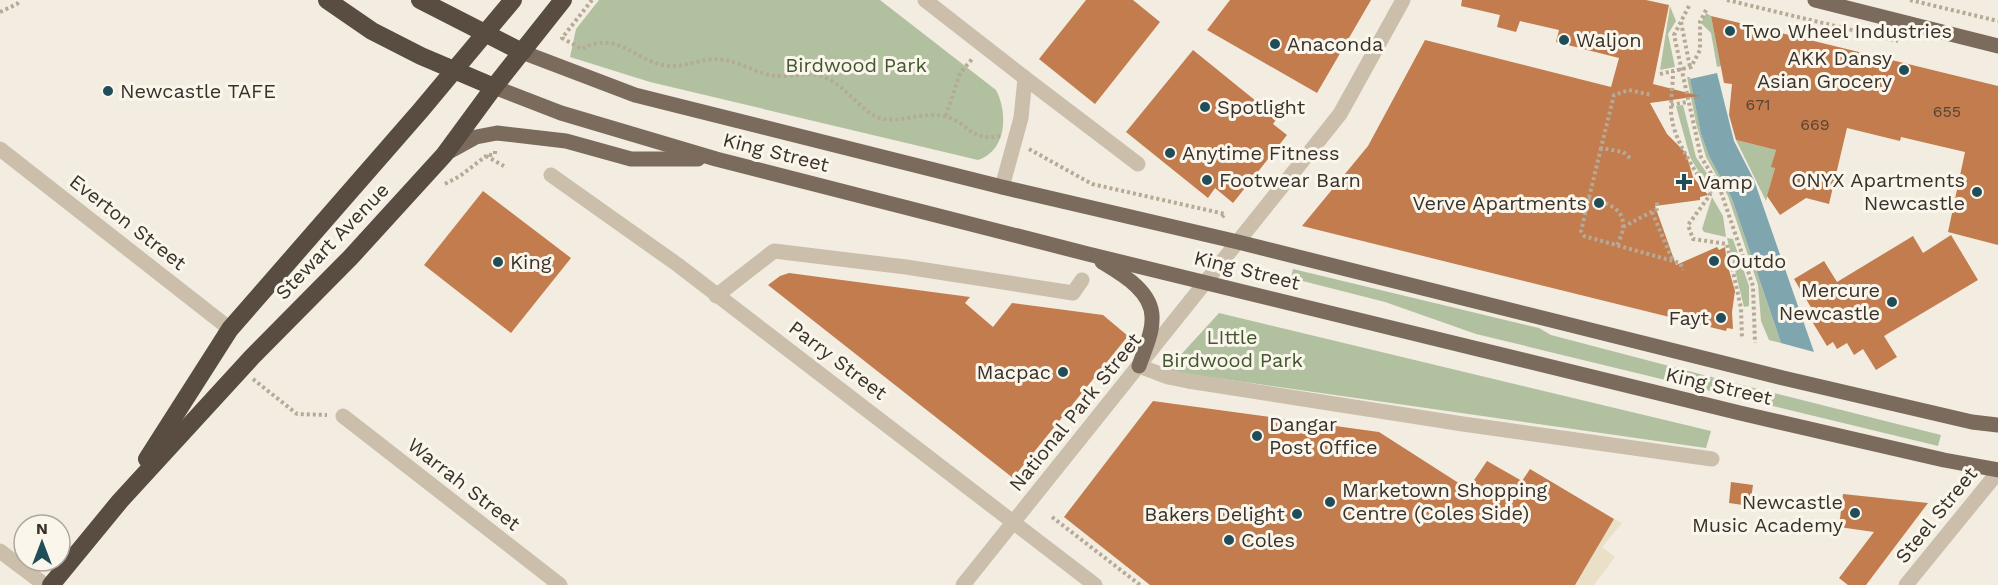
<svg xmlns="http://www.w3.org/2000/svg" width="1998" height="585" viewBox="0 0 1998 585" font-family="'Work Sans',sans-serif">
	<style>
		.green { fill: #b1c1a0 }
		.plaza { fill: #eae0c7 }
		.water { fill: #7fa5af }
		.building { fill: #c27c4e }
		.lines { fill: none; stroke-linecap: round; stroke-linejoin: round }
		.path { stroke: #b6a996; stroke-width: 4; stroke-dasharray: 3 3; stroke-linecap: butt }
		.minor { stroke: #cbbfac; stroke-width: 15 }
		.major { stroke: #7a6b5c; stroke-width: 15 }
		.highway { stroke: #594d42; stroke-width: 18 }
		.poi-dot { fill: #214d59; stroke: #faf6ec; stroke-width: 2 }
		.labels { text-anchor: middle; stroke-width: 6; stroke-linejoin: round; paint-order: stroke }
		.number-label { font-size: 16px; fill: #5b4433 }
		.poi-label { font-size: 20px; fill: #39312a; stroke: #faf6ec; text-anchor: start }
		.park-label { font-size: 20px; fill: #42562f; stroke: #faf6ec }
		.street-label { font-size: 20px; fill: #39312a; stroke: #faf6ec }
	</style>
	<rect width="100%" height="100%" fill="#f2ede0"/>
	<g class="green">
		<path d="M599,0H880L996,90C1008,113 1007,150 978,160L650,82L570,57L576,29Z"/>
		<polygon points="1670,6 1676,21 1668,34 1675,67 1660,70"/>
		<polygon points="1706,13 1711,16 1721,66 1717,67 1711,33 1701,23"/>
		<polygon points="1687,77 1690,77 1701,134 1709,156 1732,199 1781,343 1769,340 1761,321 1758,285 1728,196 1706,157 1696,123"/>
		<polygon points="1683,105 1696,157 1714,184 1712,194 1690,157 1676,106"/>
		<polygon points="1736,140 1776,150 1772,166 1775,168 1766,201"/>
		<polygon points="1712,197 1723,216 1726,237 1704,232 1702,229"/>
		<polygon points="1727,238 1733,239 1749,286 1749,306 1744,307"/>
		<polygon points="1293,269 1539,328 1551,335 1734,383 1941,435 1938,446 1476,334 1385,302 1291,278"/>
		<polygon points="1219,313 1711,431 1706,448 1166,371"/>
	</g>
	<polygon class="plaza" points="1614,519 1622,523 1602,547 1615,557 1594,585 1575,585"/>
	<polygon class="water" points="1717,73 1734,141 1754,180 1814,352 1781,343 1732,199 1709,156 1701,134 1690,79"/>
	<g class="building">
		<polygon points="1086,0 1133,0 1160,22 1095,104 1039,59"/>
		<polygon points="1230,0 1371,0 1317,93 1207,30"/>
		<polygon points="1462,0 1646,0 1669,5 1653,84 1700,96 1650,103 1667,134 1686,153 1693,177 1708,195 1700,197 1700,200 1655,206 1676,265 1717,247 1719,250 1725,247 1727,263 1735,291 1732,312 1733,329 1727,328 1726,331 1302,226 1368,146 1425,40 1611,87 1619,58 1556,42 1559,30 1520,21 1516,32 1497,27 1500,15 1461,6"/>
		<polygon points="1711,16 1998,86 1998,245 1948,232 1965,152 1901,137 1900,141 1847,128 1829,204 1806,198 1780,215 1767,196 1775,168 1771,167 1776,150 1736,140 1729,115 1732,84 1724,83"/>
		<polygon points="1193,50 1277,118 1273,124 1287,135 1233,203 1215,188 1208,198 1126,132"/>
		<polygon points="483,191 571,258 511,333 424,265"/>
		<polygon points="1951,235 1978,280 1884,336 1897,357 1876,370 1863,349 1854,355 1847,343 1837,349 1833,342 1827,346 1813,323 1818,319 1794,279 1824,261 1837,282 1913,236 1923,253"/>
		<polygon points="789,273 970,297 965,303 993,327 1012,303 1103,315 1128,336 1013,478 768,285 780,276"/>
		<polygon points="1153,401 1379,432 1468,489 1487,461 1522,481 1530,469 1614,519 1575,585 1150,585 1064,517"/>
		<polygon points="1731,482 1753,485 1750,506 1729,503"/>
		<polygon points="1843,494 1928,503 1866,585 1848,585 1839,578 1874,532 1839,527"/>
	</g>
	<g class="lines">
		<g class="path">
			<path d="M592,0L562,38L582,49C615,30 634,59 663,65C681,69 699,59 717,59C735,60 753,71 770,75C787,79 807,70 824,77C844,85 857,106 875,116C893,126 922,111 943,116C969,121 968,142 1000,136"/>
			<polyline points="1727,0 1898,41"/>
			<polyline points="1910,0 1998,21"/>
			<polyline points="1689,6 1674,35 1701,157 1719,186 1753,286 1755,343"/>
			<path d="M1706,10L1700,22V50L1691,67L1673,71C1673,84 1671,96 1671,109C1671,139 1696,170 1710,195L1688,225L1693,239L1727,244L1741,308L1742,339"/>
			<polyline points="0,12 17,4 20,0"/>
			<polyline points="1681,22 1690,67"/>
			<polyline points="1660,74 1673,71"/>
			<polyline points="1671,105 1687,102"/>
			<polyline points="946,116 960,73 973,58"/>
			<polyline points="1601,148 1581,231 1584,236 1680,263 1683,270"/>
			<polyline points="1029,149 1092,184 1225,214 1222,217"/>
			<polyline points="495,151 495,154 486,156 504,166"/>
			<polyline points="1630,158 1623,152 1601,148 1614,95 1629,90 1651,95"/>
			<polyline points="445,184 460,176 486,156"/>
			<path d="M1588,198C1602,201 1625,207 1623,227C1623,233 1619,240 1617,246"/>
			<polyline points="1652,212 1673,261"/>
			<polyline points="1623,227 1657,209 1657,200"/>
			<polyline points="253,379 297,414 327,415"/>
			<polyline points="1052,517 1140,585"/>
		</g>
		<g class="minor">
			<polyline points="925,0 1025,78 1021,118 1002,187"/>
			<polyline points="1025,78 1138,164"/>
			<polyline points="0,149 230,329"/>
			<polyline points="551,175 678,265 1095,585"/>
			<polyline points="716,296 774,251 906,267 1073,293 1082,280"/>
			<polyline points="1139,366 1168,377 1188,381 1463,424 1712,459"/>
			<polyline points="343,416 560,585"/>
			<polyline points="0,551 45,585"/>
			<polyline points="963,585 1340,114 1403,0"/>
			<polyline points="1906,585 1998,472"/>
		</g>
		<g class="major">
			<polyline points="1815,0 1998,46"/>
			<polyline points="522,52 635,95 1002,187 1238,242 1783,378 1972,422 1998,425"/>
			<polyline points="494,87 561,113 716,159 1088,254 1740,413 1944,460 1998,470"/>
			<polyline points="445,154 476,137 497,133 566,141 631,159 698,159"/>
			<path d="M1102,262C1122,274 1154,292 1152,320C1152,335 1144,351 1139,366"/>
		</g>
		<g class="highway">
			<polyline points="327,0 372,31 421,56 494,87"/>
			<polyline points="420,0 522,52"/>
			<polyline points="147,459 230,329 421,110 513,0"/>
			<polyline points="51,585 120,501 252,357 350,258 444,155 494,87 563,0"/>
		</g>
	</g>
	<g class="poi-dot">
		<circle cx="1730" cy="31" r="6"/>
		<circle cx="1564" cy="40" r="6"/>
		<circle cx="1275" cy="44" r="6"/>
		<circle cx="1904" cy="70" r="6"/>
		<circle cx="108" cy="91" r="6"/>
		<circle cx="1205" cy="107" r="6"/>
		<circle cx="1170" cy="153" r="6"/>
		<circle cx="1207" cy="180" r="6"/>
		<path d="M1681 173h6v6h6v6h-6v6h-6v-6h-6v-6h6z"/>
		<circle cx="1977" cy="192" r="6"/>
		<circle cx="1599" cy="203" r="6"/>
		<circle cx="1714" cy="261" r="6"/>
		<circle cx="498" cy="262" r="6"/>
		<circle cx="1892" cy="302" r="6"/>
		<circle cx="1721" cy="318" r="6"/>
		<circle cx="1063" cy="372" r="6"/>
		<circle cx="1257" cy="436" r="6"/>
		<circle cx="1330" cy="502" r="6"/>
		<circle cx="1855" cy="513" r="6"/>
		<circle cx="1297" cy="514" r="6"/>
		<circle cx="1229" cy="540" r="6"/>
	</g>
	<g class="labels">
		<g class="number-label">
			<text x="1758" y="110">671</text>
			<text x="1947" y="117">655</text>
			<text x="1815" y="130">669</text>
		</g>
		<g class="poi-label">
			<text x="1742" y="38">Two Wheel Industries</text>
			<text x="1576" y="47">Waljon</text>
			<text x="1287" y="51">Anaconda</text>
			<text x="1892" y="65" text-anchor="end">AKK Dansy<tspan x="1892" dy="23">Asian Grocery</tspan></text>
			<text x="120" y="98">Newcastle TAFE</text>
			<text x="1217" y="114">Spotlight</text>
			<text x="1182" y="160">Anytime Fitness</text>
			<text x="1219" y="187">Footwear Barn</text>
			<text x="1965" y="187" text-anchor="end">ONYX Apartments<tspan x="1965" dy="23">Newcastle</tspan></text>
			<text x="1698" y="189">Vamp</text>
			<text x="1587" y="210" text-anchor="end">Verve Apartments</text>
			<text x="1726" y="268">Outdo</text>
			<text x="510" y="269">King</text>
			<text x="1880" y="297" text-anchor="end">Mercure<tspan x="1880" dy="23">Newcastle</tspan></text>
			<text x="1709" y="325" text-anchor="end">Fayt</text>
			<text x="1051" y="379" text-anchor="end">Macpac</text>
			<text x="1269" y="431">Dangar<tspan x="1269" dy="23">Post Office</tspan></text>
			<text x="1342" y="497">Marketown Shopping<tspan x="1342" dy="23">Centre (Coles Side)</tspan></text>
			<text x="1843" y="509" text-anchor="end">Newcastle<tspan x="1843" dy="23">Music Academy</tspan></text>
			<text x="1285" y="521" text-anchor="end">Bakers Delight</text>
			<text x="1241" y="547">Coles</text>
		</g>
		<g class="park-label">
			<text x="856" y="72">Birdwood Park</text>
			<text x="1232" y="344">LIttle<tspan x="1232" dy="23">Birdwood Park</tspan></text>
		</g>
		<g class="street-label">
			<text transform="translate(776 152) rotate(14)" y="7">King Street</text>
			<text transform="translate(128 222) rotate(38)" y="7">Everton Street</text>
			<text transform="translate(332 241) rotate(-46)" y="7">Stewart Avenue</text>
			<text transform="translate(1247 270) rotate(14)" y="7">King Street</text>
			<text transform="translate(838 360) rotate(37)" y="7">Parry Street</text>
			<text transform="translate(1719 386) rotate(13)" y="7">King Street</text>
			<text transform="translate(1075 412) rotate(-51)" y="7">National Park Street</text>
			<text transform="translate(464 484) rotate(38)" y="7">Warrah Street</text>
			<text transform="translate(1936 515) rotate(-51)" y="7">Steel Street</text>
		</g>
	</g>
	<g transform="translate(42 543)"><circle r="28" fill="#faf6ec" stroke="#ada79e" stroke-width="1.5"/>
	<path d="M0-4.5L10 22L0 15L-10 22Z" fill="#214d59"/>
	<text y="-9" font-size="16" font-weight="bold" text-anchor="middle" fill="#39312a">N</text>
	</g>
</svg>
